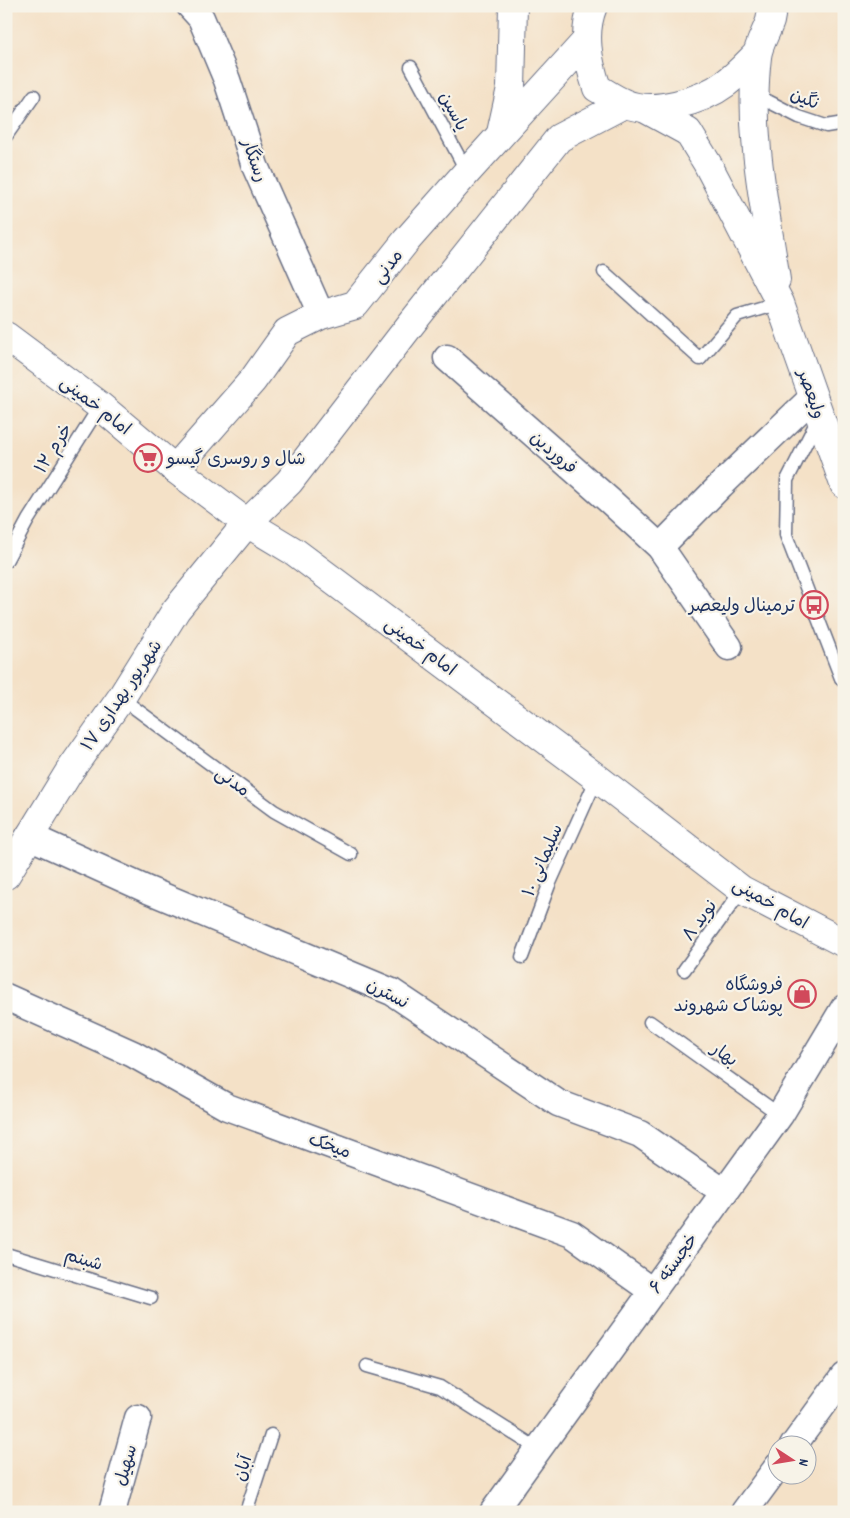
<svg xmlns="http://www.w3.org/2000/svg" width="850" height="1518" viewBox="0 0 850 1518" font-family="Dekko,'Playpen Sans Arabic',sans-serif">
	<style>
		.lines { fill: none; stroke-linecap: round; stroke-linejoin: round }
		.service-casing { stroke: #676d83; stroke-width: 15 }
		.minor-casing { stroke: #676d83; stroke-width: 29 }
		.tertiary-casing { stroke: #676d83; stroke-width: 30 }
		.secondary-casing { stroke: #676d83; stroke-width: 30 }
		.service { stroke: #fff; stroke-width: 12 }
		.minor { stroke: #fff; stroke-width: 26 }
		.tertiary { stroke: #fff; stroke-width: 28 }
		.secondary { stroke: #fff; stroke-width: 28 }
		.labels { text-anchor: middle; stroke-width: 4.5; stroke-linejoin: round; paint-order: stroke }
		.street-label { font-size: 18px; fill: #1b2f5e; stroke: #f7f3e8 }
		.poi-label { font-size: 18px; fill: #1b2f5e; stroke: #f7f3e8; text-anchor: end }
	</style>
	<rect width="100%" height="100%" fill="#f7f3e8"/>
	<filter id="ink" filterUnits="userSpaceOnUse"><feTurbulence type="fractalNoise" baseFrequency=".02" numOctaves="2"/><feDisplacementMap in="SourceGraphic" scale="10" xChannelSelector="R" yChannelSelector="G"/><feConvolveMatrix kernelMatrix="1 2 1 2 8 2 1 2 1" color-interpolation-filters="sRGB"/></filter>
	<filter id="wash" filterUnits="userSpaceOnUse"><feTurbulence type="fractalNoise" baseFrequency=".0096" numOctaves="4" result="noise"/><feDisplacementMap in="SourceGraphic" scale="20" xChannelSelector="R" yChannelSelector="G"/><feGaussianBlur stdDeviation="1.12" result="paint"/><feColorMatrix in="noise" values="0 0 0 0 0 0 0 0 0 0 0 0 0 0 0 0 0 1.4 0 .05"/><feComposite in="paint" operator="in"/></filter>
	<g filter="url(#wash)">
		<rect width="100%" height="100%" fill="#f4e1c7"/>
	</g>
	<g filter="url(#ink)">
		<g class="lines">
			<defs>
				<g id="service">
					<polyline points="411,67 467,172"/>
					<polyline points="754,94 799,117 826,126 844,123"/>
					<polyline points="6,136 34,96"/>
					<polyline points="604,272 700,359 737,316 780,303"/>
					<polyline points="818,419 787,480 786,535 841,678 844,681"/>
					<polyline points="6,561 28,520 100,406"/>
					<polyline points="121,698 274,811 351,854"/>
					<polyline points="522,957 549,885 597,778"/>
					<polyline points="684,970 742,890"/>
					<polyline points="650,1022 780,1115"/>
					<polyline points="6,1254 151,1298"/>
					<polyline points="367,1366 440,1387 538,1449"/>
					<polyline points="246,1512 271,1435"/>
				</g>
				<g id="minor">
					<polyline points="190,6 201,18 227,80 255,166 321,315"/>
					<polyline points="447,358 611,502 660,547 729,647"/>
					<polyline points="660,547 721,485 813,397"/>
					<polyline points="29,836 148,890 392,992 558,1103 640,1134 724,1192"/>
					<polyline points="6,997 133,1054 227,1107 572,1234 652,1291"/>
					<polyline points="793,1446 844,1376"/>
					<polyline points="112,1512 138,1418"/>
					<polyline points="493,1512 780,1115 844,1008"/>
					<polyline points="744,1512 778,1466"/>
				</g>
				<g id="tertiary">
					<polyline points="501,133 511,88 513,6"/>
					<polyline points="175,469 253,380 287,332 321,315 355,305 406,241 467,172 587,40"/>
					<polyline points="247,523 289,482 411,324 559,138 624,104"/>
				</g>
				<g id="secondary">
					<path d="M593,6C582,33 588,61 597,88C606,93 614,99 624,103C652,116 702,101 726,83C737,75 747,64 757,54"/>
					<path d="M772,6C772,11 771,16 770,21C766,33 758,45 757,57C748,132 765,207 776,280"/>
					<polyline points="644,108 688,132 707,163 780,303 844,484"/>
					<polyline points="6,336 100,406 175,469 247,523 295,552 597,778 742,890 844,943"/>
					<polyline points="6,875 69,772 121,698 176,610 247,523"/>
				</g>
			</defs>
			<use href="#service" class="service-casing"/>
			<use href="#minor" class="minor-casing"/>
			<use href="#tertiary" class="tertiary-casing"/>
			<use href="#secondary" class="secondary-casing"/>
			<use href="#service" class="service"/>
			<use href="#minor" class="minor"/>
			<use href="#tertiary" class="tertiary"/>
			<use href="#secondary" class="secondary"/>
		</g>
	</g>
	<defs>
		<symbol id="supermarket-ring" viewBox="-11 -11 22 22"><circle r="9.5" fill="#f7f3e8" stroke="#d1495b" stroke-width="1.5"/><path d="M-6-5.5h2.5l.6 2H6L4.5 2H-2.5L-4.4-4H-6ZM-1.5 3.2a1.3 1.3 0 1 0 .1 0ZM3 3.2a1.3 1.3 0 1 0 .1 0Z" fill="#d1495b"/></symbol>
		<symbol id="bus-ring" viewBox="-11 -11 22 22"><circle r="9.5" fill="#f7f3e8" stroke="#d1495b" stroke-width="1.5"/><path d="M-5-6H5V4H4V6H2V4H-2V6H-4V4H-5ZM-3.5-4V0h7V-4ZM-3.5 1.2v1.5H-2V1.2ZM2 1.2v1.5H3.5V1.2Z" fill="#d1495b"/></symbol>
		<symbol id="shop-ring" viewBox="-11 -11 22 22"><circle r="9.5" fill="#f7f3e8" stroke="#d1495b" stroke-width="1.5"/><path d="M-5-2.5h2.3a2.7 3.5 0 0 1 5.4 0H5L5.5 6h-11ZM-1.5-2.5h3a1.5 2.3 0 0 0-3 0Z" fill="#d1495b"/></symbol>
	</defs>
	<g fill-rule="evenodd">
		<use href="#supermarket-ring" x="132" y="442" width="32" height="32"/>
		<use href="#bus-ring" x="798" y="589" width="32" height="32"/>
		<use href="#shop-ring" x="786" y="978" width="32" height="32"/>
	</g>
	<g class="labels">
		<g class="street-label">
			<text transform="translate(805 98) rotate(23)" y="6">نگین</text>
			<text transform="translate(454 111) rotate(62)" y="6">یاسین</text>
			<text transform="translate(255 160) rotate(70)" y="6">رستگار</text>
			<text transform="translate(387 266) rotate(-52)" y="6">مدنی</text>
			<text transform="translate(812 394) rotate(71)" y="6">ولیعصر</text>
			<text transform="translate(96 405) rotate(38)" y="6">امام خمینی</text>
			<text transform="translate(53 448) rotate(-58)" y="6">خرم ۱۲</text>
			<text transform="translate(554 452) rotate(41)" y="6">فروردین</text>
			<text transform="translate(421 646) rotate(37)" y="6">امام خمینی</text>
			<text transform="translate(121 695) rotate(-56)" y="6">۱۷ شهریور بهداری</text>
			<text transform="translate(233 781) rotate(36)" y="6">مدنی</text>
			<text transform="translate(542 860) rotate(-67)" y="6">سلیمانی ۱۰</text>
			<text transform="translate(771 903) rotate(30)" y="6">امام خمینی</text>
			<text transform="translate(699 920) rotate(-54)" y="6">نوید ۸</text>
			<text transform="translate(388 993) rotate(28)" y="6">نسترن</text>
			<text transform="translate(725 1054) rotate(35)" y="6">بهار</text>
			<text transform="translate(330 1145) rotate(20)" y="6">میخک</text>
			<text transform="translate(84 1259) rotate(17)" y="6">شبنم</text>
			<text transform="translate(673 1263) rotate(-54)" y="6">خجسته ۶</text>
			<text transform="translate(125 1465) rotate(-74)" y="6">سهیل</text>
			<text transform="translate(242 1468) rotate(-72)" y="6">آبان</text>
		</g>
		<g class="poi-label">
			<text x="167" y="464" text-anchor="start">شال و روسری گیسو</text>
			<text x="795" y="611">ترمینال ولیعصر</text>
			<text x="783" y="990">فروشگاه‌<tspan x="783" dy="21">پوشاک شهروند</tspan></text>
		</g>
	</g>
	<rect width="850" height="1518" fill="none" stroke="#f7f3e8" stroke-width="25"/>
	<g transform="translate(792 1460) rotate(102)"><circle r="24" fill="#f7f3e8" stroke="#9fa5b1"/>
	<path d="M0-4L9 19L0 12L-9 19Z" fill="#d1495b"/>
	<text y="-8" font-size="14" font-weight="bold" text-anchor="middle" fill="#1b2f5e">N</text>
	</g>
</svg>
